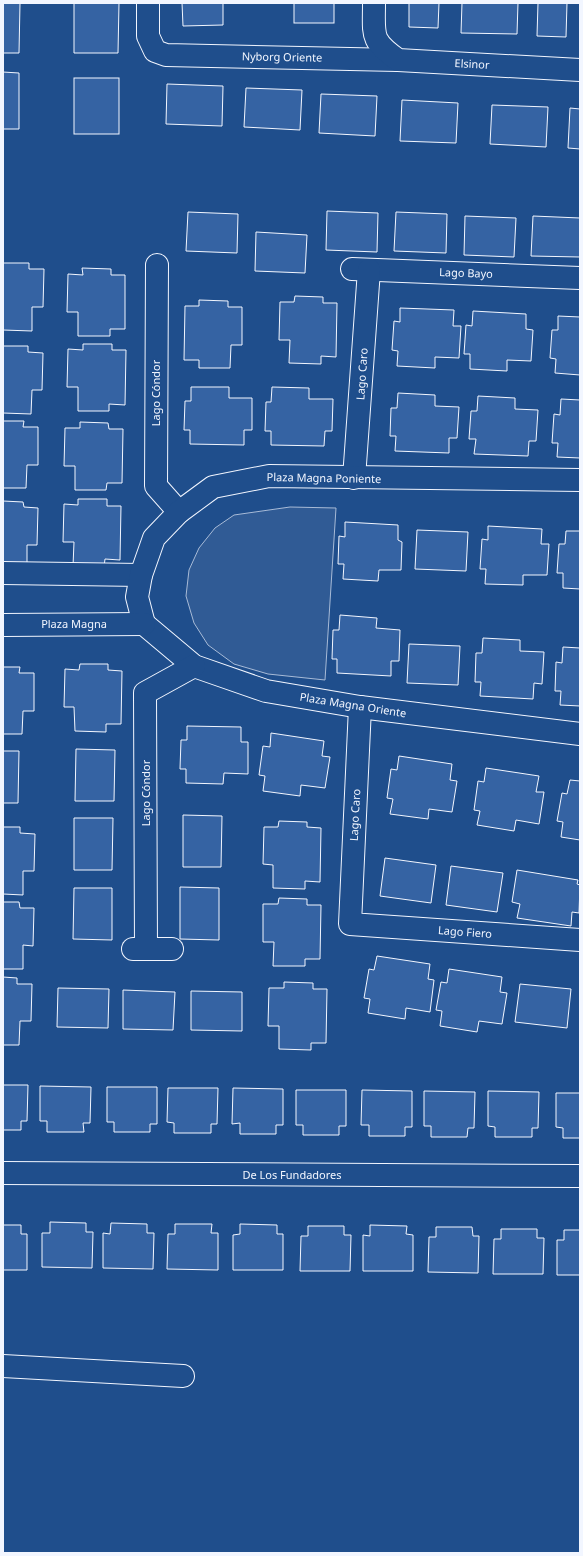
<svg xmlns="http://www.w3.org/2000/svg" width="583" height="1556" viewBox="0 0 583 1556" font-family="'Noto Sans',sans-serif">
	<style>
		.built { fill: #305b95; stroke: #a8bbd7 }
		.building { fill: #3563a3; stroke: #f2f6ff }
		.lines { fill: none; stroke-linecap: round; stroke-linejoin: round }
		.minor-casing { stroke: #f2f6ff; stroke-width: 24 }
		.minor { stroke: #1f4e8c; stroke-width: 22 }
		.labels { text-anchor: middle; stroke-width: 3; stroke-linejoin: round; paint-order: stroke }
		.street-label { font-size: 11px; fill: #f2f6ff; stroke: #1f4e8c }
	</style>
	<rect width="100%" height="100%" fill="#1f4e8c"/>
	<polygon class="built" points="290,507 336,508 325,680 268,674 234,664 208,645 194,623 186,596 189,570 199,548 215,528 234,515"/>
	<g class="building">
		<polygon points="3,3 20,3 19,53 3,53"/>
		<polygon points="74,3 119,3 118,53 74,53"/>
		<polygon points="182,3 223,3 223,25 183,26"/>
		<rect x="294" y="3" width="40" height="20"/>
		<polygon points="409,3 439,3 438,28 409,27"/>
		<polygon points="462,3 518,3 517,34 461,33"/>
		<polygon points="538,3 567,3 566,37 537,36"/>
		<polygon points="3,72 19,73 19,129 3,129"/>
		<rect x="74" y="78" width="45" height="56"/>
		<polygon points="167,84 223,86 222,126 166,124"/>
		<polygon points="246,88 302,90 300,130 244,127"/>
		<polygon points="321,94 377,96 375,136 319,133"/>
		<polygon points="402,100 458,103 456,143 400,141"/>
		<polygon points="492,105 548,107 546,147 490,144"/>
		<polygon points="570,108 580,109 580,149 568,148"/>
		<polygon points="327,211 378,213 377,252 326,250"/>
		<polygon points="188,212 238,214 237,253 186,251"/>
		<polygon points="396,212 447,214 446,253 394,251"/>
		<polygon points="465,216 516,218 514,257 464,255"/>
		<polygon points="533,216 580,218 580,257 531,256"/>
		<polygon points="256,232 307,235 305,273 255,271"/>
		<polygon points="3,263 29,263 29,269 44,269 43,307 32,307 32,331 3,330"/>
		<polygon points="82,268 111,269 111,275 125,275 125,329 110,329 110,336 78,336 78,312 67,312 68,274 83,275"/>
		<polygon points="295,296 323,297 323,303 337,303 336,357 321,356 321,364 289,363 290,340 279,340 280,302 294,302"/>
		<polygon points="199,300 228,301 228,307 242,307 242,345 231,345 230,368 199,368 199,360 184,360 185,306 199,306"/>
		<polygon points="400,308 454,310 453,326 461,326 459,358 435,357 435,368 397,366 398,351 392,350 394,321 400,322"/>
		<polygon points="473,311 526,314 526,329 533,330 531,361 507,360 507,371 470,369 470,354 464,354 466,325 472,326"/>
		<polygon points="558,316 580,317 580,375 555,373 556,359 550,358 552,330 558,330"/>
		<polygon points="83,344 112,344 112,350 126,350 125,405 109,404 109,411 78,411 78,387 67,387 68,349 83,350"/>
		<polygon points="3,346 28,346 28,352 43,353 42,390 32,390 31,414 3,413"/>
		<polygon points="191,387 229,387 229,398 252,398 252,430 244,430 244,445 190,444 190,430 184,430 185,401 191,401"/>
		<polygon points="272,387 309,388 309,399 333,399 332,431 325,431 324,446 271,445 271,431 265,431 266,402 271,402"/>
		<polygon points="398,393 435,395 435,406 459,407 457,438 449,438 449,453 395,451 396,436 390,436 391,408 397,408"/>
		<polygon points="478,396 515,398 515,409 538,410 536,441 529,441 528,456 474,454 476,439 469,439 471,411 477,411"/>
		<polygon points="561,399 580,400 580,458 557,457 558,443 552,443 554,414 560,415"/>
		<polygon points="3,421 24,421 23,427 38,427 38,465 27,465 26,488 3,488"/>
		<polygon points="80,422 108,423 109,429 123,429 122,483 107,483 106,490 75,490 75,466 64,466 65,428 80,428"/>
		<polygon points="78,499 107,499 107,506 121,506 120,560 105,559 104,567 73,566 74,542 63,542 64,504 78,505"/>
		<polygon points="3,501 23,502 24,507 38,508 37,545 27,545 27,569 3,569"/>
		<polygon points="345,522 398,525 398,540 402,542 401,570 379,570 378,581 343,579 344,564 338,564 339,536 345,537"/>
		<polygon points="488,526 542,529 541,544 549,544 547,575 523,575 523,585 485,584 486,569 480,569 482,539 488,540"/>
		<polygon points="417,530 468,532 466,571 415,569"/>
		<polygon points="566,531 580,531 580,589 563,588 563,573 557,573 559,544 565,544"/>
		<polygon points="340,615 377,618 376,628 400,630 399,661 391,661 391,676 337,673 337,659 332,659 333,630 339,630"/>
		<polygon points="483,638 520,640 520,651 544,652 542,684 534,683 533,699 480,696 481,682 475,682 476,653 482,653"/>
		<polygon points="409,644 460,646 458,685 407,683"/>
		<polygon points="563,647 580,648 580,706 560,705 561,691 555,691 556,662 562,663"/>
		<polygon points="80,664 108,664 108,670 122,671 121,724 106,724 106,732 75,731 74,707 64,707 65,669 79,670"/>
		<polygon points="3,667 20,667 19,673 34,673 34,711 23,711 22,734 3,734"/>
		<polygon points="187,726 241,727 241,742 248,742 248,774 224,773 223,784 186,783 186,769 180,769 181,740 187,740"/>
		<polygon points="271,733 324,741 322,756 330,757 325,788 301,785 300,796 263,791 265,776 259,775 263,746 270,747"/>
		<polygon points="76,749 115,750 114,801 75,801"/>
		<polygon points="3,751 19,751 18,803 3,803"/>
		<polygon points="399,756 452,764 450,780 457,781 452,812 429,809 428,819 390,814 393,799 387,798 391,769 397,770"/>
		<polygon points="486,768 539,776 536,792 544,792 539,824 516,820 514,831 477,825 480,811 474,810 478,781 484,782"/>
		<polygon points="570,780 580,781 580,840 561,837 563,822 557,821 562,793 567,794"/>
		<polygon points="183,815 222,816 221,867 183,867"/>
		<polygon points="74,818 113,818 112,870 74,870"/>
		<polygon points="279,821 307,822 307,827 321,828 320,882 305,881 305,889 273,888 273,865 263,864 264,827 278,827"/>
		<polygon points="3,827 20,827 20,833 35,834 34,871 23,871 23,895 3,894"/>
		<polygon points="385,858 436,865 431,903 380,896"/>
		<polygon points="451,866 503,873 497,912 446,905"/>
		<polygon points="517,870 578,880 577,884 580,885 579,913 572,912 571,926 517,918 520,904 512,902"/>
		<polygon points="180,887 219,888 219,940 180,939"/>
		<polygon points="74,888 112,888 112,940 73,939"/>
		<polygon points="279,898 307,899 307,905 321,905 320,959 305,959 305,966 273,966 274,942 263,942 263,904 278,904"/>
		<polygon points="3,902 19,902 20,908 34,908 33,946 23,945 23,969 3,969"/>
		<polygon points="377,956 430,964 428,979 434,980 430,1012 406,1008 405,1019 368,1013 370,999 364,998 369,969 374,970"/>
		<polygon points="449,969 502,977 500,992 507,993 502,1024 479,1021 477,1032 440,1026 442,1011 436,1010 441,982 447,983"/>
		<polygon points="3,977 17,978 17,984 32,984 31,1021 20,1021 19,1045 3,1045"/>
		<polygon points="284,982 313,983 313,989 327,989 326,1043 311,1043 311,1050 279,1049 279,1026 268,1026 269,988 284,988"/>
		<polygon points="520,984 571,989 567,1028 515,1022"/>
		<polygon points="58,988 109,989 108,1028 57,1027"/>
		<polygon points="123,990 175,992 173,1030 123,1029"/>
		<polygon points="191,991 242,992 242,1031 191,1030"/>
		<polygon points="3,1085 28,1085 27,1121 21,1121 21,1130 3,1130"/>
		<polygon points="40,1086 91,1087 90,1123 83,1123 84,1132 47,1132 47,1121 40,1121"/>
		<polygon points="107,1087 157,1087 157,1124 150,1124 150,1132 114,1132 114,1122 107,1122"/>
		<polygon points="168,1088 218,1088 217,1124 211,1124 211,1133 174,1133 174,1123 167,1122"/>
		<polygon points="233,1088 283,1089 283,1125 276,1125 276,1134 240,1134 240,1123 232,1124"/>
		<polygon points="296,1090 346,1090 346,1126 339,1126 339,1135 303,1135 303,1125 296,1125"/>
		<polygon points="362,1090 412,1091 412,1127 405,1127 405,1136 369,1136 369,1125 361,1125"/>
		<polygon points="424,1091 475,1092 474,1128 468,1128 467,1137 431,1137 431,1126 424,1126"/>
		<polygon points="488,1091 539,1092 538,1128 532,1128 532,1137 495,1137 495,1127 488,1126"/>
		<polygon points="556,1093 580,1093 580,1138 563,1138 563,1128 556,1127"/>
		<polygon points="50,1222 86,1223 86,1232 93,1232 92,1268 42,1267 42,1233 50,1233"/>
		<polygon points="111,1223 147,1224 147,1233 154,1233 153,1269 103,1268 103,1233 110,1234"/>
		<polygon points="175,1224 212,1224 211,1233 218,1233 218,1270 167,1269 168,1234 175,1234"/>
		<polygon points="240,1224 277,1225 277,1234 283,1234 283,1270 233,1270 233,1235 240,1234"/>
		<polygon points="3,1225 21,1225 21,1234 27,1234 27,1270 3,1270"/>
		<polygon points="370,1225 407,1226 406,1234 413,1235 413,1271 363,1271 363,1235 370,1236"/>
		<polygon points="308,1226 344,1226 344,1235 351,1235 350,1271 300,1271 301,1236 308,1236"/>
		<polygon points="436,1227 472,1227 473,1236 479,1236 478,1273 428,1272 429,1237 436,1237"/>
		<polygon points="501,1229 537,1229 537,1238 544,1238 543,1274 493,1274 494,1239 501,1239"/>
		<polygon points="564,1230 580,1230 580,1275 557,1275 557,1240 564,1240"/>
	</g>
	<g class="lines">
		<defs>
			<g id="minor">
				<polyline points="148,3 148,36 155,51 166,55 398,60"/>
				<path d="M374,3C374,36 370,40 398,60L580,70"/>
				<polyline points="157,265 156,486 179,512"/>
				<polyline points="352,269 580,278"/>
				<polyline points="354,478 369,270"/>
				<polyline points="3,573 141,575"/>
				<polyline points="144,624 137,597 141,575 154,538 179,512 213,487 269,476 580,480"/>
				<polyline points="144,624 194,666 266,691 360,707 580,734"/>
				<polyline points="3,625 144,624"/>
				<polyline points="360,707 350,924 580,940"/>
				<polyline points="146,947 145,693 194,666"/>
				<polyline points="133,949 172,949"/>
				<polyline points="3,1173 580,1176"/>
				<polyline points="3,1366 183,1376"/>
			</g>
		</defs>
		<use href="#minor" class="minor-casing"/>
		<use href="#minor" class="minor"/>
	</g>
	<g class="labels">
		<g class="street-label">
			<text transform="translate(282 57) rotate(1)" y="4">Nyborg Oriente</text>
			<text transform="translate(472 64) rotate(3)" y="4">Elsinor</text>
			<text transform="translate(466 273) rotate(2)" y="4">Lago Bayo</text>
			<text transform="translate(362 374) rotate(-86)" y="4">Lago Caro</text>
			<text transform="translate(156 393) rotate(-90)" y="4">Lago Cóndor</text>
			<text transform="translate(324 478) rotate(1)" y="4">Plaza Magna Poniente</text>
			<text x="74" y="628">Plaza Magna</text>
			<text transform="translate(353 705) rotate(9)" y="4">Plaza Magna Oriente</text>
			<text transform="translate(146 793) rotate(-90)" y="4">Lago Cóndor</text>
			<text transform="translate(355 815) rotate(-87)" y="4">Lago Caro</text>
			<text transform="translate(465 932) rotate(4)" y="4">Lago Fiero</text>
			<text x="292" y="1179">De Los Fundadores</text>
		</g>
	</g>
	<rect width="583" height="1556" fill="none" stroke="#f2f6ff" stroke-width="8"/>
</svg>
